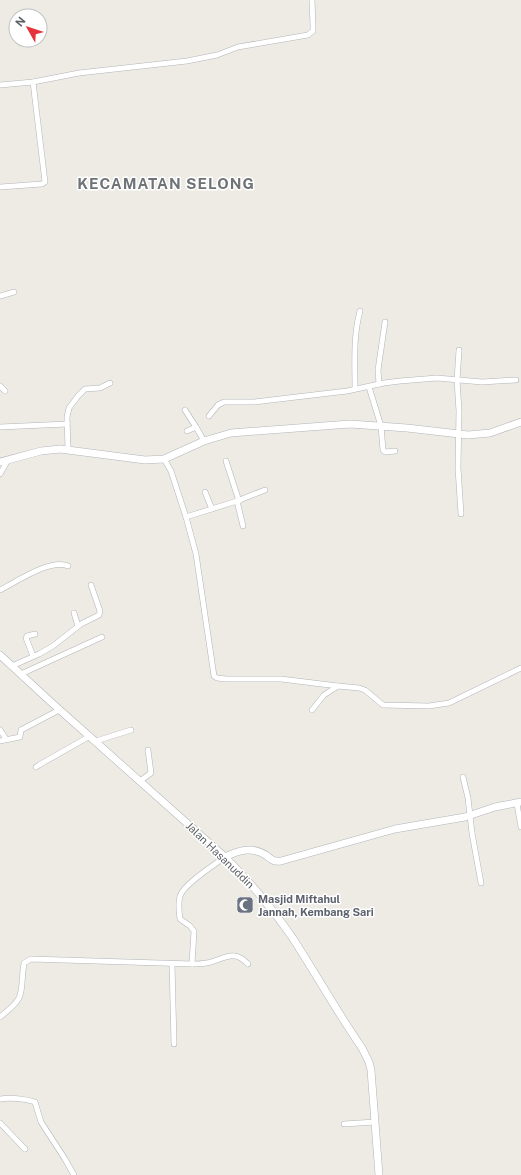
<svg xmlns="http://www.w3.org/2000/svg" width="521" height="1175" viewBox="0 0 521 1175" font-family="'Public Sans',sans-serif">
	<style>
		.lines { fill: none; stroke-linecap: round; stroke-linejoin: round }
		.street-casing { stroke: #b1b5b9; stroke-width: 6 }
		.secondary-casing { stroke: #b0b5b9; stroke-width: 8 }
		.street { stroke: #fff; stroke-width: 5 }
		.secondary { stroke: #fff; stroke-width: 7 }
		.labels { text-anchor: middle; stroke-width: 3; stroke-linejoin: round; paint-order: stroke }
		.street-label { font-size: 11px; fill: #5c6164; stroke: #fff }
		.worship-label { font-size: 11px; font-weight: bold; fill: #5b616d; stroke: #fff; text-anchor: start }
		.district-label { font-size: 15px; font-weight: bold; letter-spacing: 1px; fill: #6d7376; stroke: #fff }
	</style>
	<rect width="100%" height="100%" fill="#eeebe4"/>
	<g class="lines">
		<defs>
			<g id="street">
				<polyline points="0,85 33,82 79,73 187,61 217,55 238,47 308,35 313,31 313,26 312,0"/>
				<polyline points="0,187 42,184 45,182 33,82"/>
				<polyline points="0,296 14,292"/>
				<polyline points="459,350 457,380 459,411 458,468 461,514"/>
				<polyline points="379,384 378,370 385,322"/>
				<polyline points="0,386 5,391"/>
				<polyline points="369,387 381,426 383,450 385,452 395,451"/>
				<path d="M355,389C355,363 353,337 360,311"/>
				<polyline points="185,410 196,427 204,441"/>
				<polyline points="209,416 218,405 224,402 254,402 347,391 384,383 400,381 437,378 482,382 516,380"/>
				<polyline points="0,427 67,424"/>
				<polyline points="187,431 196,427"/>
				<polyline points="68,449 67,417 69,408 78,396 85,389 100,388 110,383"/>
				<polyline points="164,459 171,471 186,517 196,554 214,676 217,678 226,679 281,679 338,686"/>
				<polyline points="226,461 239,501"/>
				<polyline points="0,474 8,460"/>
				<polyline points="205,492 212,509"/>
				<polyline points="237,501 243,526"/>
				<polyline points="186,517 237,501 265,490"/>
				<path d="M0,590C16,582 51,558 68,566"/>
				<polyline points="74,613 78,626"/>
				<polyline points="33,656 26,638 27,636 35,634"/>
				<polyline points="12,666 39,654 53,646 81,624 99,615 100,611 91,585"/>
				<polyline points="21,674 102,637"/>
				<polyline points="312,710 324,695 338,686 359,688 365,690 383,705 429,706 449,703 521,668"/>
				<polyline points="0,730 6,739"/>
				<polyline points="0,741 20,737 21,730 59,710"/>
				<polyline points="96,741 131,730"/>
				<polyline points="36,767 39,765 90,736"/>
				<polyline points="463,777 468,798 472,833 481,883"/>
				<polyline points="140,781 151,773 148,750"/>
				<polyline points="517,804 521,827"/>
				<polyline points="172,964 174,1044"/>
				<path d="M192,964C199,964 207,964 214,961C228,956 236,951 248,964"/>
				<path d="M0,1017C28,995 19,995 24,963L31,959L192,964L194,931L190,926L180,919C179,912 178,903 180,896C184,884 214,865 225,857"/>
				<path d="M0,1099C10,1097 26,1099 35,1102L41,1122L65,1159L74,1175"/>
				<polyline points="0,1123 25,1149"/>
				<polyline points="344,1124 375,1122"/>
			</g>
			<g id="secondary">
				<polyline points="0,462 41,451 60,449 145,460 164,459 204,441 231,433 350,424 407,428 468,435 490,433 521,422"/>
				<path d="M0,655L52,703L225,857C250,882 272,908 292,937C316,974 337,1012 362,1048L369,1062L371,1070L379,1175"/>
				<path d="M225,857C239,850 253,846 267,856C272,860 274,862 281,861L395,829L465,817L495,807L521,802"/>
			</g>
		</defs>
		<use href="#street" class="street-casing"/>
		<use href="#secondary" class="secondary-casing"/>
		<use href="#street" class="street"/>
		<use href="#secondary" class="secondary"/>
	</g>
	<defs>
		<symbol id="mosque-square" viewBox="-11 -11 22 22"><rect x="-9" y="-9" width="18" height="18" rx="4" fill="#6b7280" stroke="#fff"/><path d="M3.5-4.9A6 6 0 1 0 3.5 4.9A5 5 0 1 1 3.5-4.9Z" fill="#fff"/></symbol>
	</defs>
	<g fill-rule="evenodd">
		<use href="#mosque-square" x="235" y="895" width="20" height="20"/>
	</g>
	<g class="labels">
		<g class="street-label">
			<text transform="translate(220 855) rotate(44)" y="4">Jalan Hasanuddin</text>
		</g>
		<g class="worship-label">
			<text x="258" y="903">Masjid Miftahul<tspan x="258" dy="13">Jannah, Kembang Sari</tspan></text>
		</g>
		<g class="district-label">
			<text x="166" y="189">KECAMATAN SELONG</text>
		</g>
	</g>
	<g transform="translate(28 28) rotate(309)"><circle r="19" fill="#ffffff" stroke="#bec0c1"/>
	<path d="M0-3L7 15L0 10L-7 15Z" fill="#e6323b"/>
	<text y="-6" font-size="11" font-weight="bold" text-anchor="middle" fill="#5c6164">N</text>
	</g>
</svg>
